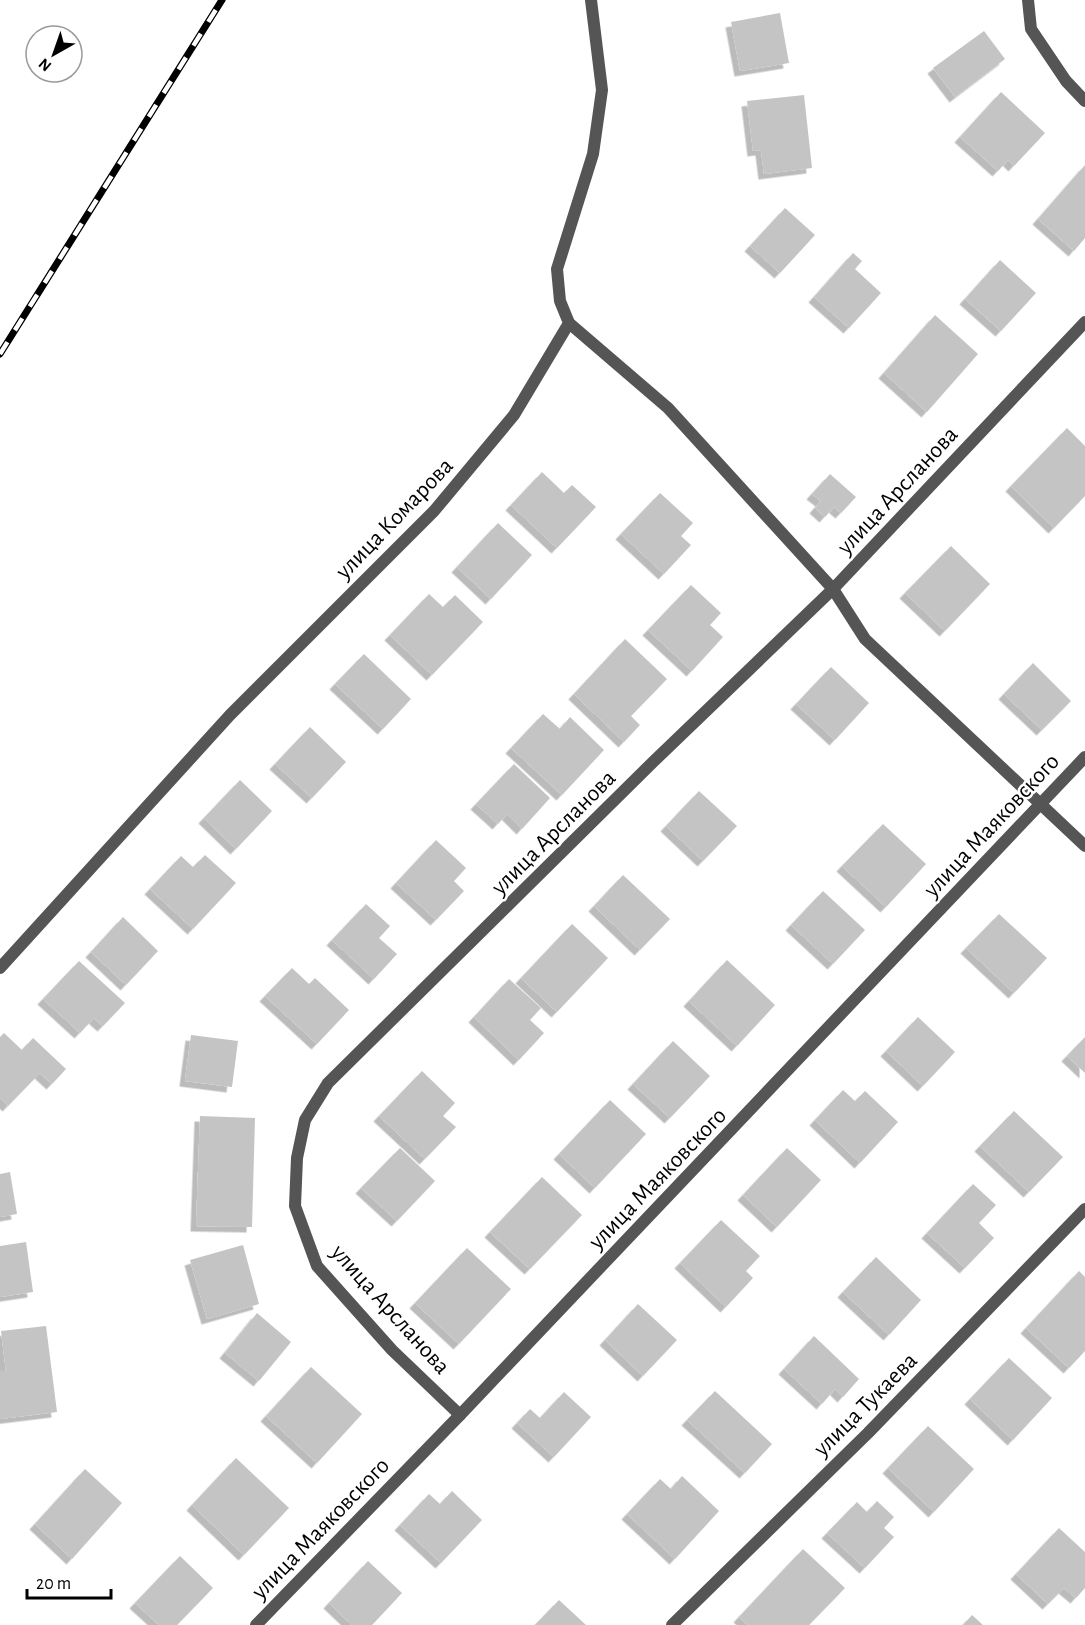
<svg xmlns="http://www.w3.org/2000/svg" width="1085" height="1625" viewBox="0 0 1085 1625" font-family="'Alegreya Sans',sans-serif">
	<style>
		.building { fill: #c4c4c4; filter: url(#shadow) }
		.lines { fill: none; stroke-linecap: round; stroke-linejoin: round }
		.street { stroke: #555; stroke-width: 12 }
		.rail-casing { stroke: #000; stroke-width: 7 }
		.rail { stroke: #fff; stroke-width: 4.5; stroke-dasharray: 14; stroke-linecap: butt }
		.labels { text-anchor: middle; stroke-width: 5; stroke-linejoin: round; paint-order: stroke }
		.street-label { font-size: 24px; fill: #000; stroke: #fff }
	</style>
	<defs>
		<filter id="shadow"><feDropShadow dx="-5.5" dy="5.5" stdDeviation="0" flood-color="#0004"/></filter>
	</defs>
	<rect width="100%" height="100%" fill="#fff"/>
	<g class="building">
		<polygon points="780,13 789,63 740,71 731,22"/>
		<polygon points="984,31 1005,59 955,97 933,68"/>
		<polygon points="1001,92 1045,133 1014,166 1008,160 998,171 960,137"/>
		<polygon points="804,95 812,168 764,174 761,150 753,151 747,101"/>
		<polygon points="1085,165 1085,238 1074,251 1038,219"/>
		<polygon points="785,208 815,235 780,273 750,246"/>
		<polygon points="853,253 862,261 855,269 881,293 849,328 814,297"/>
		<polygon points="1000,260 1036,293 1001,331 965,299"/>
		<polygon points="935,315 978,354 927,412 884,373"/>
		<polygon points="1067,428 1085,446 1085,496 1054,528 1011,486"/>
		<polygon points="542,472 564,493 572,485 596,507 557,548 511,505"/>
		<polygon points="830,474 856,497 841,513 834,507 825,517 815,508 821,501 812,494"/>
		<polygon points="660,493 693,523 681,536 691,545 664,574 621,534"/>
		<polygon points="498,523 532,555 491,599 457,567"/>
		<polygon points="951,546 990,584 945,631 905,593"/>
		<polygon points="691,585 721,613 710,625 723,637 692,671 648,630"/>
		<polygon points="429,594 443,607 455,595 483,622 432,675 390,635"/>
		<polygon points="625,639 667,679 631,716 640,725 624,742 574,694"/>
		<polygon points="364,654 411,699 383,729 335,684"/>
		<polygon points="1033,663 1071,701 1042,730 1004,694"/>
		<polygon points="831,667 869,703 835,740 796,704"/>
		<polygon points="543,714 560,729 570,717 604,750 562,795 511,748"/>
		<polygon points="310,727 346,762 312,798 275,764"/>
		<polygon points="514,764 550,798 522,829 507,814 498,824 476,804"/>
		<polygon points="240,780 272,811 236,849 204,818"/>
		<polygon points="699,791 737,826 703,861 666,826"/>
		<polygon points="883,824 926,864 886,907 842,866"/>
		<polygon points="436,840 466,868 454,881 464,891 436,920 396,883"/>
		<polygon points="205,855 236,883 193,929 150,889 181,856 193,867"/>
		<polygon points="623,875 670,919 640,950 594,906"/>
		<polygon points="823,891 865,930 833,964 791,925"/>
		<polygon points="366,904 390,926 379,938 397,954 374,979 332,940"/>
		<polygon points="999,914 1047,958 1014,993 966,948"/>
		<polygon points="123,917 158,951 126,985 91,952"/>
		<polygon points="572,924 608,958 557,1012 521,978"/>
		<polygon points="727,960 775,1005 737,1046 689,1001"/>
		<polygon points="79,961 125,1003 103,1026 94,1018 80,1033 43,999"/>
		<polygon points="292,968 309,984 315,978 349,1010 317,1044 265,996"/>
		<polygon points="509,979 541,1008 530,1020 544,1033 519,1060 474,1017"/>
		<polygon points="918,1017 955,1052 923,1086 886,1051"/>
		<polygon points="4,1033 22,1050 33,1038 66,1069 52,1084 40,1073 8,1106 0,1098 0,1037"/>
		<polygon points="191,1035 238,1041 232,1087 185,1081"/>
		<polygon points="1085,1037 1085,1073 1067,1056"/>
		<polygon points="673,1041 710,1076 670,1118 633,1084"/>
		<polygon points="422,1071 455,1103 443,1116 456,1127 425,1159 379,1116"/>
		<polygon points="843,1090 855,1101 865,1091 898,1122 860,1163 815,1120"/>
		<polygon points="610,1100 646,1134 595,1188 559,1154"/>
		<polygon points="1014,1111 1063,1157 1029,1192 980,1146"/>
		<polygon points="200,1116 255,1118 252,1227 196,1226"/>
		<polygon points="400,1148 435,1181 397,1221 361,1188"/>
		<polygon points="787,1148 821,1180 777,1227 743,1195"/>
		<polygon points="10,1172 17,1214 0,1217 0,1174"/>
		<polygon points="542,1177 582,1215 530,1269 490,1232"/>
		<polygon points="973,1184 996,1205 979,1223 994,1238 965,1268 927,1233"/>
		<polygon points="721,1220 760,1256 746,1271 753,1278 726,1307 680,1263"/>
		<polygon points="26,1242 33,1292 0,1297 0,1246"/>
		<polygon points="243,1245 259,1304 207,1319 190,1260"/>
		<polygon points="467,1248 511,1289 459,1344 415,1303"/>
		<polygon points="876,1257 921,1300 889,1335 843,1292"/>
		<polygon points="1079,1271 1085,1277 1085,1351 1069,1368 1026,1328"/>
		<polygon points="638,1304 677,1340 643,1376 605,1340"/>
		<polygon points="257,1313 291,1342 259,1381 225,1353"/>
		<polygon points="46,1326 57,1412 0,1419 0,1371 6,1371 1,1331"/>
		<polygon points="814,1336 859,1379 843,1397 835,1389 822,1404 784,1369"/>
		<polygon points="1009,1358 1052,1398 1013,1440 970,1399"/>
		<polygon points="311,1367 362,1414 317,1463 266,1416"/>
		<polygon points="715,1391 772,1444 745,1473 687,1420"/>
		<polygon points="564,1392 591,1417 554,1457 517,1423 530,1409 540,1418"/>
		<polygon points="928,1426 974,1469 934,1512 888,1468"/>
		<polygon points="236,1458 289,1508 244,1555 192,1505"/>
		<polygon points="85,1469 122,1503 72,1559 35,1524"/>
		<polygon points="682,1476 719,1511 675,1559 627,1514 660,1479 671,1489"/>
		<polygon points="452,1491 482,1520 441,1563 400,1525 429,1494 440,1504"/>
		<polygon points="877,1501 894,1517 884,1528 894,1537 865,1568 827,1533 857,1502 867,1512"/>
		<polygon points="1059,1528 1085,1552 1085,1588 1076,1598 1064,1588 1048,1604 1016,1574"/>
		<polygon points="803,1549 845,1588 809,1625 748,1625 739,1617"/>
		<polygon points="180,1556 213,1588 177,1625 159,1625 135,1603"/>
		<polygon points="368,1561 402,1593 372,1625 352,1625 329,1603"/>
		<polygon points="559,1600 586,1625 535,1625"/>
		<polygon points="972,1615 983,1625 963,1625"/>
	</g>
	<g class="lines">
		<g class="street">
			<polyline points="1028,0 1031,29 1066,81 1085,101"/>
			<polyline points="569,323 668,408 833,589 865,639 1085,846"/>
			<polyline points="0,968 230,715 434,511 514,415 569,323 560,301 557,269 593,154 602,90 591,0"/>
			<polyline points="460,1415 392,1350 317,1266 295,1206 297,1158 305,1120 328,1083 653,762 833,589 1085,322"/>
			<polyline points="256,1625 460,1415 1085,757"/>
			<polyline points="672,1625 868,1433 1085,1209"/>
		</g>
		<defs>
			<polyline id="rail" points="0,354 222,0"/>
		</defs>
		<use href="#rail" class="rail-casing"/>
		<use href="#rail" class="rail"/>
	</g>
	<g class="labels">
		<g class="street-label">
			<text transform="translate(897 490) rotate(-47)" y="8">улица Арсланова</text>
			<text transform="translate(394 518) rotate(-46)" y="8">улица Комарова</text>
			<text transform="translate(991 825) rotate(-47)" y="8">улица Маяковского</text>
			<text transform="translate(553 832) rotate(-45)" y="8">улица Арсланова</text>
			<text transform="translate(657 1178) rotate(-46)" y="8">улица Маяковского</text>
			<text transform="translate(391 1309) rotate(48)" y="8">улица Арсланова</text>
			<text transform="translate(865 1404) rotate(-45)" y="8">улица Тукаева</text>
			<text transform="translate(320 1528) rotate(-46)" y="8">улица Маяковского</text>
		</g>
	</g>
	<g transform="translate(54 54) rotate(220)"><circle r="28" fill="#ffffff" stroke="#999999" stroke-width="1.5"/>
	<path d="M0-4.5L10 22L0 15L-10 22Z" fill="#000000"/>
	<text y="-9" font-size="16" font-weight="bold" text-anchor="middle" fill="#000000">N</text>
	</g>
	<path d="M27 1589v9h84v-9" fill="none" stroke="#000000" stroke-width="3"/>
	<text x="36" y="1589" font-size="18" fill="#000000" stroke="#ffffff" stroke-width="4.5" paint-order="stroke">20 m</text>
</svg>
